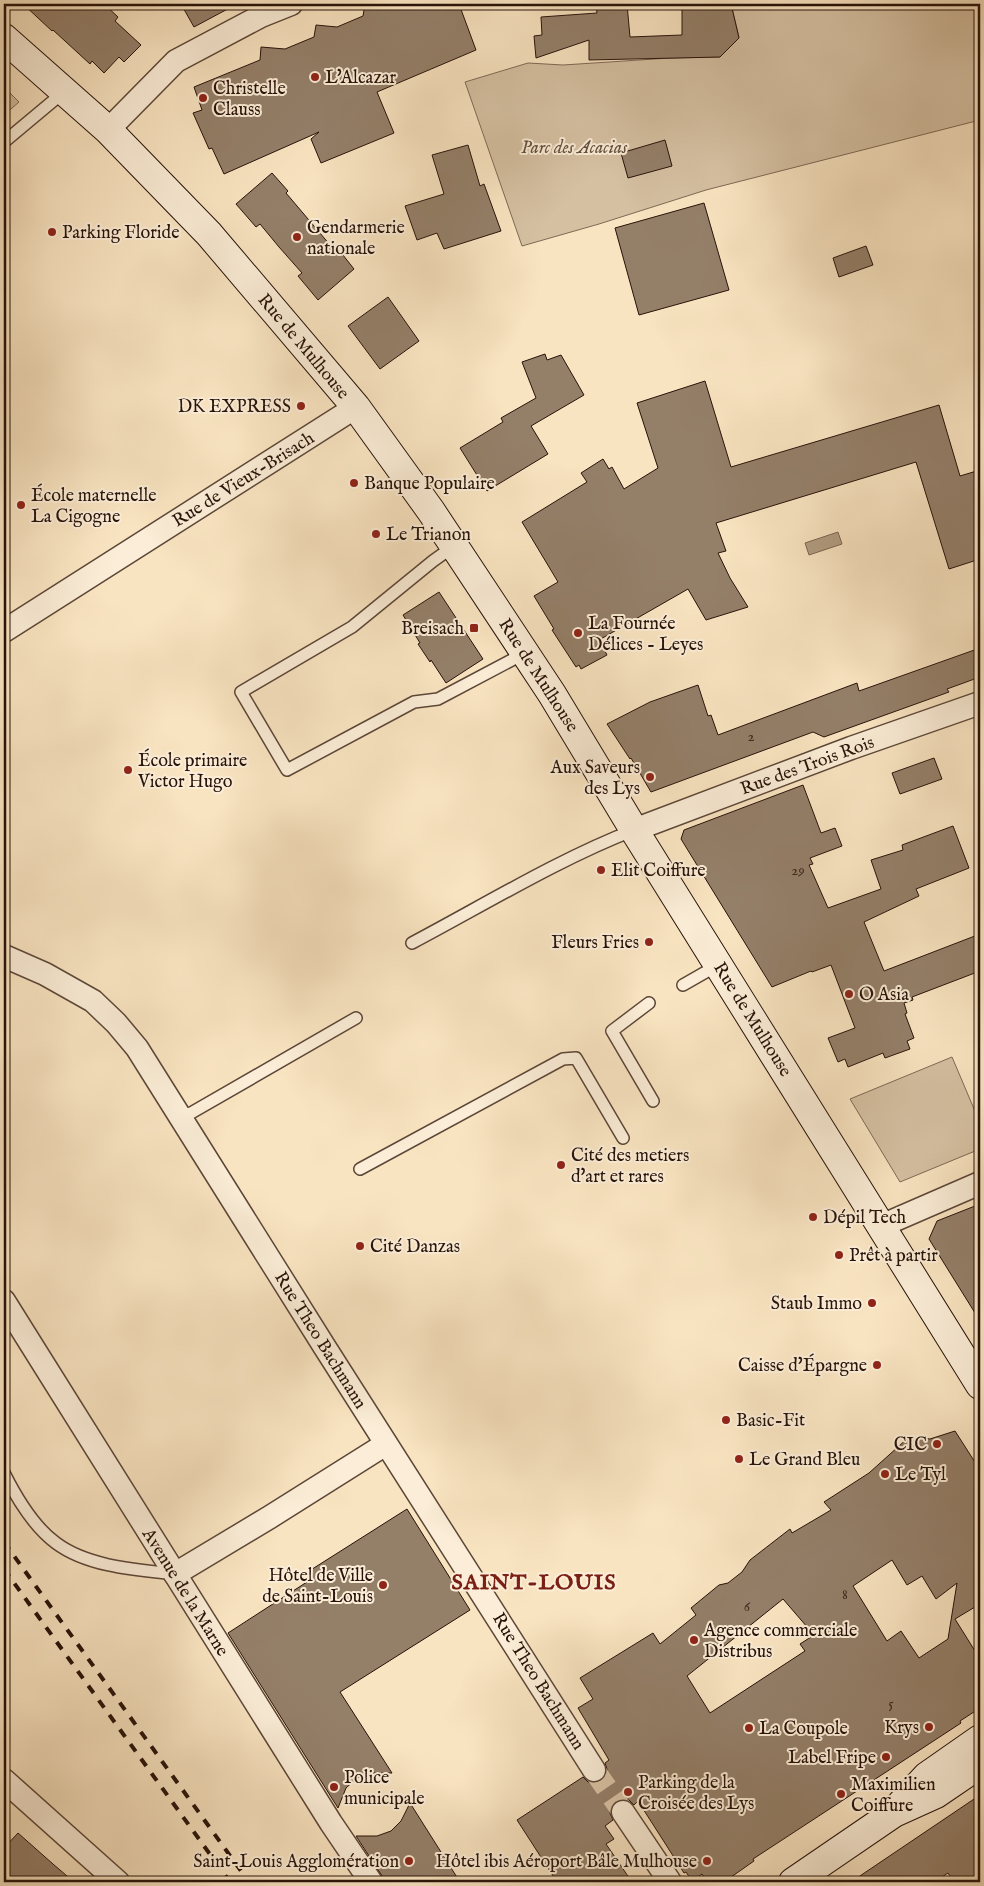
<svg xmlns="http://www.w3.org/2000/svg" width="984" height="1886" viewBox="0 0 984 1886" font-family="'IM FELL English',serif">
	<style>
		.green { fill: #d5c0a2; stroke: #7e6956 }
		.water { fill: #b29d82; stroke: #7a6552 }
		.building { fill: #947f69; stroke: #271209; fill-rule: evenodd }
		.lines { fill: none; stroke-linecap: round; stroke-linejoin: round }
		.street-tunnel { stroke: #dac4a5; stroke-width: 22; stroke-dasharray: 22 11; stroke-linecap: butt }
		.lane-casing { stroke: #5c4637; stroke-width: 14 }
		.street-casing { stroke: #5c4637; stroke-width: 25 }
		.secondary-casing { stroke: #271209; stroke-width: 30 }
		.lane { stroke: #fbedd7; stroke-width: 11 }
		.street { stroke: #fbedd7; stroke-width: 22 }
		.secondary { stroke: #fbedd7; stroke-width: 28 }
		.rail { stroke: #271209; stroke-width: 4; stroke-dasharray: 9 9; stroke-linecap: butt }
		.poi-dot { fill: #8f2418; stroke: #fbedd7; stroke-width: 2 }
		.labels { text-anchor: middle; stroke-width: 4; stroke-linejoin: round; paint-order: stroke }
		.number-label { font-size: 15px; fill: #422d21 }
		.poi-label { font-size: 18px; fill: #271209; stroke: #fbedd7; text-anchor: start }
		.park-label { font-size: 18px; font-style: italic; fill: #644f3f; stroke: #fbedd7 }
		.street-label { font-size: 18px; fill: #271209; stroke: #fbedd7 }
		.district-label { font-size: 22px; font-weight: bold; letter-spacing: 1px; fill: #7a1f14; stroke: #fbedd7 }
	</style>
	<rect width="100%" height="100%" fill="#f9e4c1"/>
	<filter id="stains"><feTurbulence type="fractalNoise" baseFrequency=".004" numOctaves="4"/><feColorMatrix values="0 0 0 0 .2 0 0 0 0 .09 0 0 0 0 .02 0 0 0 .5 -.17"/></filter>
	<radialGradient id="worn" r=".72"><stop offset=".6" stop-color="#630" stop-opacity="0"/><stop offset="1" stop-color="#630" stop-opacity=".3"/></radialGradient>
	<g class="green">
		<polygon points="731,4 980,4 980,120 706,190 599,224 522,246 465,82 528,63 563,65 670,58 720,57 739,37"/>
		<polygon points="4,87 19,102 4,115"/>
		<polygon points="952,1057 980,1123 980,1149 900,1182 850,1099"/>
	</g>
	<polygon class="water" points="838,532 842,544 809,555 805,543"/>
	<g class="building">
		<polygon points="23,4 104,4 118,17 115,21 141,45 124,62 119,57 104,73 92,61 90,64 53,30 52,31"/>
		<polygon points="181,4 237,4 194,27"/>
		<polygon points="365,4 387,6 392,4 459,4 476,50 377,92 394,133 321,163 311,139 319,132 224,174 212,148 209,149 193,113 202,110 194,87 260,60 261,47 285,49 314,37 316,25 337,27 363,16"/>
		<polygon points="596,4 627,4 630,37 682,35 682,4 731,4 739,38 720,57 589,60 589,40 536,58 534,36 542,35 541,17 597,13"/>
		<polygon points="665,140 672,166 628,178 621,153"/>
		<polygon points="468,145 480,186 484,184 501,231 444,249 437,233 417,240 405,206 444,194 432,155"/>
		<polygon points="272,173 288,191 286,193 336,252 339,250 354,269 318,300 298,276 302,273 279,247 260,224 256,227 236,204"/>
		<polygon points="704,203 729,290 639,315 615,228"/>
		<polygon points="866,246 873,265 839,277 833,258"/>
		<polygon points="388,297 419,341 380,369 348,326"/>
		<polygon points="545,354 547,360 561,355 584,395 531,426 548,454 487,491 460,448 503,422 501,418 536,398 522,362"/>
		<polygon points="705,381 731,467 939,405 960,476 980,470 980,559 949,569 916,462 716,523 726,551 718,553 730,578 748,607 706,620 688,589 599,640 607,655 581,669 579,665 576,667 552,630 554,629 534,596 558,582 522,522 587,482 581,473 603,459 609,469 612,467 624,489 658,468 637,403"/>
		<polygon points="439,592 483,659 446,683 431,660 430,662 418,644 420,643 403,615"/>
		<polygon points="980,648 980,677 947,689 949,692 824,737 813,732 651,792 631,758 630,759 607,724 650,702 698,685 708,716 711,715 718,735 857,683 859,691"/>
		<polygon points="934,758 942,779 900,794 892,773"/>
		<polygon points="803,785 821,833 835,828 842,846 810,858 813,864 809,865 828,908 881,889 871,860 903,850 902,845 953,826 969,868 916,889 919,896 864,922 884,971 980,934 980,971 912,997 913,1000 904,1003 907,1013 905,1014 914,1038 907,1041 910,1049 885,1058 883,1053 848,1067 845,1059 838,1062 828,1038 855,1028 831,965 812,972 811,971 772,987 681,839 684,830"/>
		<polygon points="980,1204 980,1321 929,1239 937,1221"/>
		<path d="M955,1431L980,1470V1604L955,1619L980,1659V1708L960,1721L961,1723L753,1859L754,1861L724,1882H707L702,1874L692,1881L686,1872L684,1873L638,1801L634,1805L629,1800L623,1799L615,1801L611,1807L610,1813L613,1820L605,1826L614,1839L606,1844L632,1882H557L517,1820L583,1777L588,1782L595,1783L601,1781L606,1776L607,1769L605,1763L609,1760L578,1708L593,1699L580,1678L653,1633L660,1644L696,1615L691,1608L719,1585L728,1583L742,1572L750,1560L790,1529L792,1533L831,1510L824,1502L869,1473L909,1437L930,1439ZM892,1560L907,1585L922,1576L936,1599L957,1583L948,1639L919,1658L901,1631L887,1641L853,1586ZM783,1599L814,1635L800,1644L805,1651L710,1713L687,1676Z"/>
		<polygon points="407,1509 470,1610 340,1692 392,1773 371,1773 357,1778 346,1788 338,1808 228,1633 310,1580 306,1573"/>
		<polygon points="980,1795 980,1882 954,1882 948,1873 934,1882 851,1882"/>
		<polygon points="410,1803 460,1882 386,1882 356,1836 377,1836 391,1831 401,1821"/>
		<polygon points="18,1833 53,1864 74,1882 4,1882 4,1848"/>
	</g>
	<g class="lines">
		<polyline class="street-tunnel" points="594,1770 623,1812"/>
		<defs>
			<g id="lane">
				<polyline points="4,142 65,91"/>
				<polyline points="454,546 433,561 352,627 241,692 287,770 414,702 438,699 525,653"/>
				<path d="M412,943C484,905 559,859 634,830"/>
				<polyline points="683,985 718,965"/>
				<polyline points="649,1003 612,1031 653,1101"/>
				<polyline points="180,1117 191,1113 356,1018"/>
				<polyline points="360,1169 563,1059 576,1058 623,1138"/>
				<path d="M4,1473C16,1497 34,1527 56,1543C88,1567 138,1570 175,1574"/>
			</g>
			<g id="street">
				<polyline points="108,130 176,61 261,16 291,4"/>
				<polyline points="4,631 356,407"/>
				<polyline points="634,830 851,748 980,703"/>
				<polyline points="4,956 45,974 93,1001 116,1023 137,1048 324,1346 594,1770"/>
				<polyline points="881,1226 980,1183"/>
				<polyline points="4,1301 331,1823 371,1882"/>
				<polyline points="175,1574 270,1517 386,1444"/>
				<polyline points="4,1780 118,1882"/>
				<polyline points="623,1812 670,1882"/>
			</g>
			<g id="secondary">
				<polyline points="4,38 108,130 209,234 356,407 431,511 552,694 634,830 980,1385"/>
				<polyline points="901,1804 927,1776 980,1739"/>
				<polyline points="793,1882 894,1813 936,1794 980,1764"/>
			</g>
		</defs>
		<use href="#lane" class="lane-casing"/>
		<use href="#street" class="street-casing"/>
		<use href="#secondary" class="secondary-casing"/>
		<use href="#lane" class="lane"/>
		<use href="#street" class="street"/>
		<use href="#secondary" class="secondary"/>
		<g class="rail">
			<polyline points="4,1542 249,1882"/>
			<polyline points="4,1569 230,1882"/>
		</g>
	</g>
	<g class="poi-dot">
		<circle cx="315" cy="77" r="5"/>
		<circle cx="203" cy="98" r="5"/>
		<circle cx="52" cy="232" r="5"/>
		<circle cx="297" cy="237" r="5"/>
		<circle cx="301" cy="406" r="5"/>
		<circle cx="354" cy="483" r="5"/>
		<circle cx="21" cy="505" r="5"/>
		<circle cx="376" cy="534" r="5"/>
		<rect x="469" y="623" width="10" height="10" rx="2.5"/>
		<circle cx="578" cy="633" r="5"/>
		<circle cx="128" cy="770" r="5"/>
		<circle cx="650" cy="777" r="5"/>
		<circle cx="601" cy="870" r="5"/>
		<circle cx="649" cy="942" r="5"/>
		<circle cx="849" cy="994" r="5"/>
		<circle cx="561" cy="1165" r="5"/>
		<circle cx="813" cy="1217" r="5"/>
		<circle cx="360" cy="1246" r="5"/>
		<circle cx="839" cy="1255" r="5"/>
		<circle cx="872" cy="1303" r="5"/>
		<circle cx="877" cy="1365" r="5"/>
		<circle cx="726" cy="1420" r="5"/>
		<circle cx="937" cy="1444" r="5"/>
		<circle cx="739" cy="1459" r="5"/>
		<circle cx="885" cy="1474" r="5"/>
		<circle cx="383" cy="1585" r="5"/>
		<circle cx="694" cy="1640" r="5"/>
		<circle cx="929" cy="1727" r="5"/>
		<circle cx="749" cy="1728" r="5"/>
		<circle cx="886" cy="1757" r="5"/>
		<circle cx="334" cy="1787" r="5"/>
		<circle cx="628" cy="1792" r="5"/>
		<circle cx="841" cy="1794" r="5"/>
		<circle cx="409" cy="1861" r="5"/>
		<circle cx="707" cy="1861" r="5"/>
	</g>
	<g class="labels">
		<g class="number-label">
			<text x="751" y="741">2</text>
			<text x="798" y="875">29</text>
			<text x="845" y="1599">8</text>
			<text x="747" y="1611">6</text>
			<text x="891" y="1708">5</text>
		</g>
		<g class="poi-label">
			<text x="325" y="83">L'Alcazar</text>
			<text x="213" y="94">Christelle<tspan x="213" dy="21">Clauss</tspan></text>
			<text x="307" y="233">Gendarmerie<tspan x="307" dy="21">nationale</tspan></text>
			<text x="62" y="238">Parking Floride</text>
			<text x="291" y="412" text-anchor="end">DK EXPRESS</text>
			<text x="364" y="489">Banque Populaire</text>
			<text x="31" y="501">École maternelle<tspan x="31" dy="21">La Cigogne</tspan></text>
			<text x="386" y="540">Le Trianon</text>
			<text x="588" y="629">La Fournée<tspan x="588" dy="21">Délices - Leyes</tspan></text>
			<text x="464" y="634" text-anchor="end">Breisach</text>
			<text x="138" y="766">École primaire<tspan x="138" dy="21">Victor Hugo</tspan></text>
			<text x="640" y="773" text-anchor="end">Aux Saveurs<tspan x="640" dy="21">des Lys</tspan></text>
			<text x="611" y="876">Elit Coiffure</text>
			<text x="639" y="948" text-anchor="end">Fleurs Fries</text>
			<text x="859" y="1000">O Asia</text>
			<text x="571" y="1161">Cité des metiers<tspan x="571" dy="21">d'art et rares</tspan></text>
			<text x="823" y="1223">Dépil Tech</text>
			<text x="370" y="1252">Cité Danzas</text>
			<text x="849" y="1261">Prêt à partir</text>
			<text x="862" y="1309" text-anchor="end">Staub Immo</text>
			<text x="867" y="1371" text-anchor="end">Caisse d'Épargne</text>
			<text x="736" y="1426">Basic-Fit</text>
			<text x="927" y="1450" text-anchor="end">CIC</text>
			<text x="749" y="1465">Le Grand Bleu</text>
			<text x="895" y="1480">Le Tyl</text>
			<text x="373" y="1581" text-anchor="end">Hôtel de Ville<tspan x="373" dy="21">de Saint-Louis</tspan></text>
			<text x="704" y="1636">Agence commerciale<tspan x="704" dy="21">Distribus</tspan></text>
			<text x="919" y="1733" text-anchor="end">Krys</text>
			<text x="759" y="1734">La Coupole</text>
			<text x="876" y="1763" text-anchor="end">Label Fripe</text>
			<text x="344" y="1783">Police<tspan x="344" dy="21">municipale</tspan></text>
			<text x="638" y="1788">Parking de la<tspan x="638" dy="21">Croisée des Lys</tspan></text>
			<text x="851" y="1790">Maximilien<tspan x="851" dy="21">Coiffure</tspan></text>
			<text x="399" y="1867" text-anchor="end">Saint-Louis Agglomération</text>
			<text x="697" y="1867" text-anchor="end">Hôtel ibis Aéroport Bâle Mulhouse</text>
		</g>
		<g class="park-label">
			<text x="574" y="153">Parc des Acacias</text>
		</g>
		<g class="street-label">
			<text transform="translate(304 346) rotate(50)" y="6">Rue de Mulhouse</text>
			<text transform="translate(243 479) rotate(-32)" y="6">Rue de Vieux-Brisach</text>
			<text transform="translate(539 675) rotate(57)" y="6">Rue de Mulhouse</text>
			<text transform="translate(807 765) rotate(-20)" y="6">Rue des Trois Rois</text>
			<text transform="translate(753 1019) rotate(58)" y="6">Rue de Mulhouse</text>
			<text transform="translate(321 1340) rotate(58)" y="6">Rue Theo Bachmann</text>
			<text transform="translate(186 1592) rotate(58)" y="6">Avenue de la Marne</text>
			<text transform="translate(539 1681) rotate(58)" y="6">Rue Theo Bachmann</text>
		</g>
		<g class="district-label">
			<text x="534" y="1589">SAINT-LOUIS</text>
		</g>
	</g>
	<rect width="984" height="1886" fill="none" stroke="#f9e4c1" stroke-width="20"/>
	<rect x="5" y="5" width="974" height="1876" fill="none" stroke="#271209" stroke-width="2.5"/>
	<rect x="10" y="10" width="964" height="1866" fill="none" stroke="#271209"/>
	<rect width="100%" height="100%" filter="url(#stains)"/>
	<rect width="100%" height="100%" fill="url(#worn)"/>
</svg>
